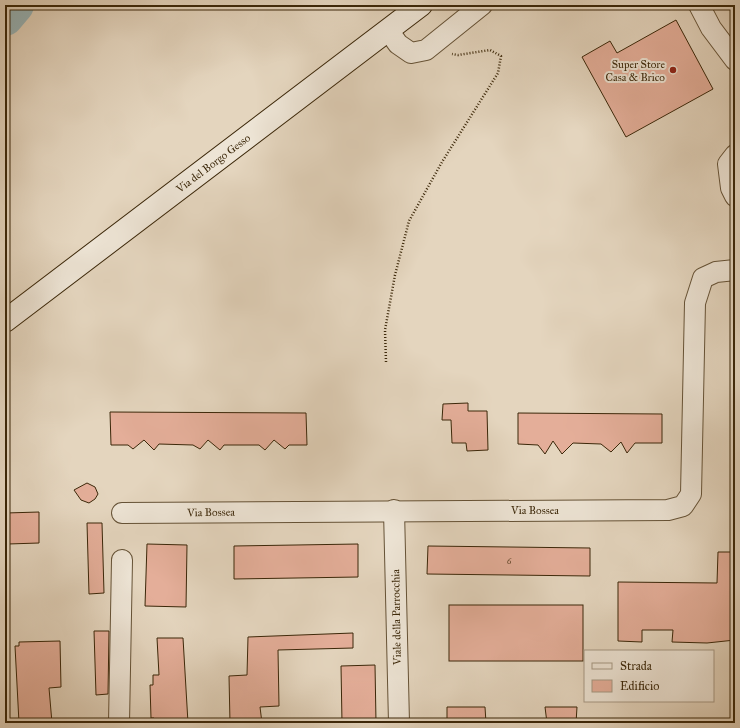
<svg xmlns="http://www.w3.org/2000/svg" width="740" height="728" viewBox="0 0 740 728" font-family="'IM FELL Great Primer',serif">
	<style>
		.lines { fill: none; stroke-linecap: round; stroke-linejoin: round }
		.river { stroke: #98b6ba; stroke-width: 36 }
		.building { fill: #e4ae99; stroke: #3b2709 }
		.street-casing { stroke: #655236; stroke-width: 22 }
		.secondary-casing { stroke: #3b2709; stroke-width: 24 }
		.path { stroke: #3b2709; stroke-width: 2.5; stroke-dasharray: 1 2; stroke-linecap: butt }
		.street { stroke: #ede4d5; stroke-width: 20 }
		.secondary { stroke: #ede4d5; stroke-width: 22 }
		.poi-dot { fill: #8f2418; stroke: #ede4d5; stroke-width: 1.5 }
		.labels { text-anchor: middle; stroke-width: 4; stroke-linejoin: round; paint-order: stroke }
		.number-label { font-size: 9px; fill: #65492d }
		.poi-label { font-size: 11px; fill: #3b2709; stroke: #ede4d5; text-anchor: end }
		.street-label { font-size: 11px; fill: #3b2709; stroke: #ede4d5 }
	</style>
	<rect width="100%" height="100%" fill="#e4d5be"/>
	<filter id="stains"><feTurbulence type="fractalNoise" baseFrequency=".005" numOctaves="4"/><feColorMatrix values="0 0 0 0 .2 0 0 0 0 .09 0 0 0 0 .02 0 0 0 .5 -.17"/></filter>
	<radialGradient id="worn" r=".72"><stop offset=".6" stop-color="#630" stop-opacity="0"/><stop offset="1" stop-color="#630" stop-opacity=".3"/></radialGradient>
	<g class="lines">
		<polyline class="river" points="5,18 16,5"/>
	</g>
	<g class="building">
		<polygon points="676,20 713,89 626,137 582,57 610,41 617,53"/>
		<polygon points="468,403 468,411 487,411 488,450 467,451 466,443 452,443 451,420 442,420 443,404"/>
		<polygon points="110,412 306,413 307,445 289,445 285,449 274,440 265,450 259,445 224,445 220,450 208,440 200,449 193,445 159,444 154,450 144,440 133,449 128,445 111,445"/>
		<polygon points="518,413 662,414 662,443 635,443 627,453 621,442 611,452 601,444 573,443 562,454 553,441 545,454 538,445 518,444"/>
		<polygon points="87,483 95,487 98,494 95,499 89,503 81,500 74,490"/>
		<polygon points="39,512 39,543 8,544 6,513"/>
		<polygon points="87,523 102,523 104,593 89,594"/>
		<polygon points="147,544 187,545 186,607 145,606"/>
		<polygon points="358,544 358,577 234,579 234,546"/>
		<polygon points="428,546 590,548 590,576 427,574"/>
		<polygon points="718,552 735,552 735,640 707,643 672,642 673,630 642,630 642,642 618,641 618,582 717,583"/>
		<rect x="449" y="605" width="134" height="56"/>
		<polygon points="94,631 109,631 108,694 96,695"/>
		<polygon points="353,633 353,648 278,650 279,706 260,707 262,723 230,723 229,676 247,675 248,637"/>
		<polygon points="157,638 183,638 188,723 154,723 154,718 151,718 150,685 153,685 153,675 159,675"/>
		<polygon points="60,641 61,687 49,688 52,723 19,723 15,646 19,646 19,642"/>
		<polygon points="375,665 376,722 342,723 341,666"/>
		<polygon points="447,707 485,707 486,723 447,723"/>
		<polygon points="545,707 577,707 576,723 547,723"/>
	</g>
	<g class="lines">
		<defs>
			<g id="street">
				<polyline points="699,5 711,28 735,60"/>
				<polyline points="388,30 398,44 411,53 426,50 482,5"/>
				<polyline points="735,155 728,164 731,188 735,196"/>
				<polyline points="394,510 399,723"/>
				<polyline points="122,513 668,510 683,506 691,494 695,303 703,278 716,272 735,270"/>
				<polyline points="119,723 122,560"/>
			</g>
			<polyline id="secondary" points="5,321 421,5"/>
		</defs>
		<use href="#street" class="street-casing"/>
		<use href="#secondary" class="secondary-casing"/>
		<g class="path">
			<polyline points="728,5 735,16"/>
			<polyline points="386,362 385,330 395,275 409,221 442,162 498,73 501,56 490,50 458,55 452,54"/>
		</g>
		<use href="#street" class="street"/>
		<use href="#secondary" class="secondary"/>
	</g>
	<circle class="poi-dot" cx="673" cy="70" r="4"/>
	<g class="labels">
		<g class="number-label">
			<text x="509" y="564">6</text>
		</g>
		<g class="poi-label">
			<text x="665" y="68">Super Store<tspan x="665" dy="13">Casa &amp; Brico</tspan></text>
		</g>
		<g class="street-label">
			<text transform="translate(213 163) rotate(-37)" y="4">Via del Borgo Gesso</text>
			<text x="535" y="514">Via Bossea</text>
			<text transform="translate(211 512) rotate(-1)" y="4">Via Bossea</text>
			<text transform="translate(396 617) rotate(-91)" y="4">Viale della Parrocchia</text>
		</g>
	</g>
	<rect width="740" height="728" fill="none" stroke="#e4d5be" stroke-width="20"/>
	<rect x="6" y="6" width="728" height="716" fill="none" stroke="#3b2709" stroke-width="2"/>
	<rect x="10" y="10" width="720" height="708" fill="none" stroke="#3b2709"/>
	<rect x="584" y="650" width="130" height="52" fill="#ede4d5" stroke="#a69883"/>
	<rect x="592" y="663" width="20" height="6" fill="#ede4d5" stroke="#a69883"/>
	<text x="620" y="670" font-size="12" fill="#3b2709">Strada</text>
	<rect x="592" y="680" width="20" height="12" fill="#e4ae99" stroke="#a69883"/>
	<text x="620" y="690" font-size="12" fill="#3b2709">Edificio</text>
	<rect width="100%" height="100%" filter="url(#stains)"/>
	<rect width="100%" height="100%" fill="url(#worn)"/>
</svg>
